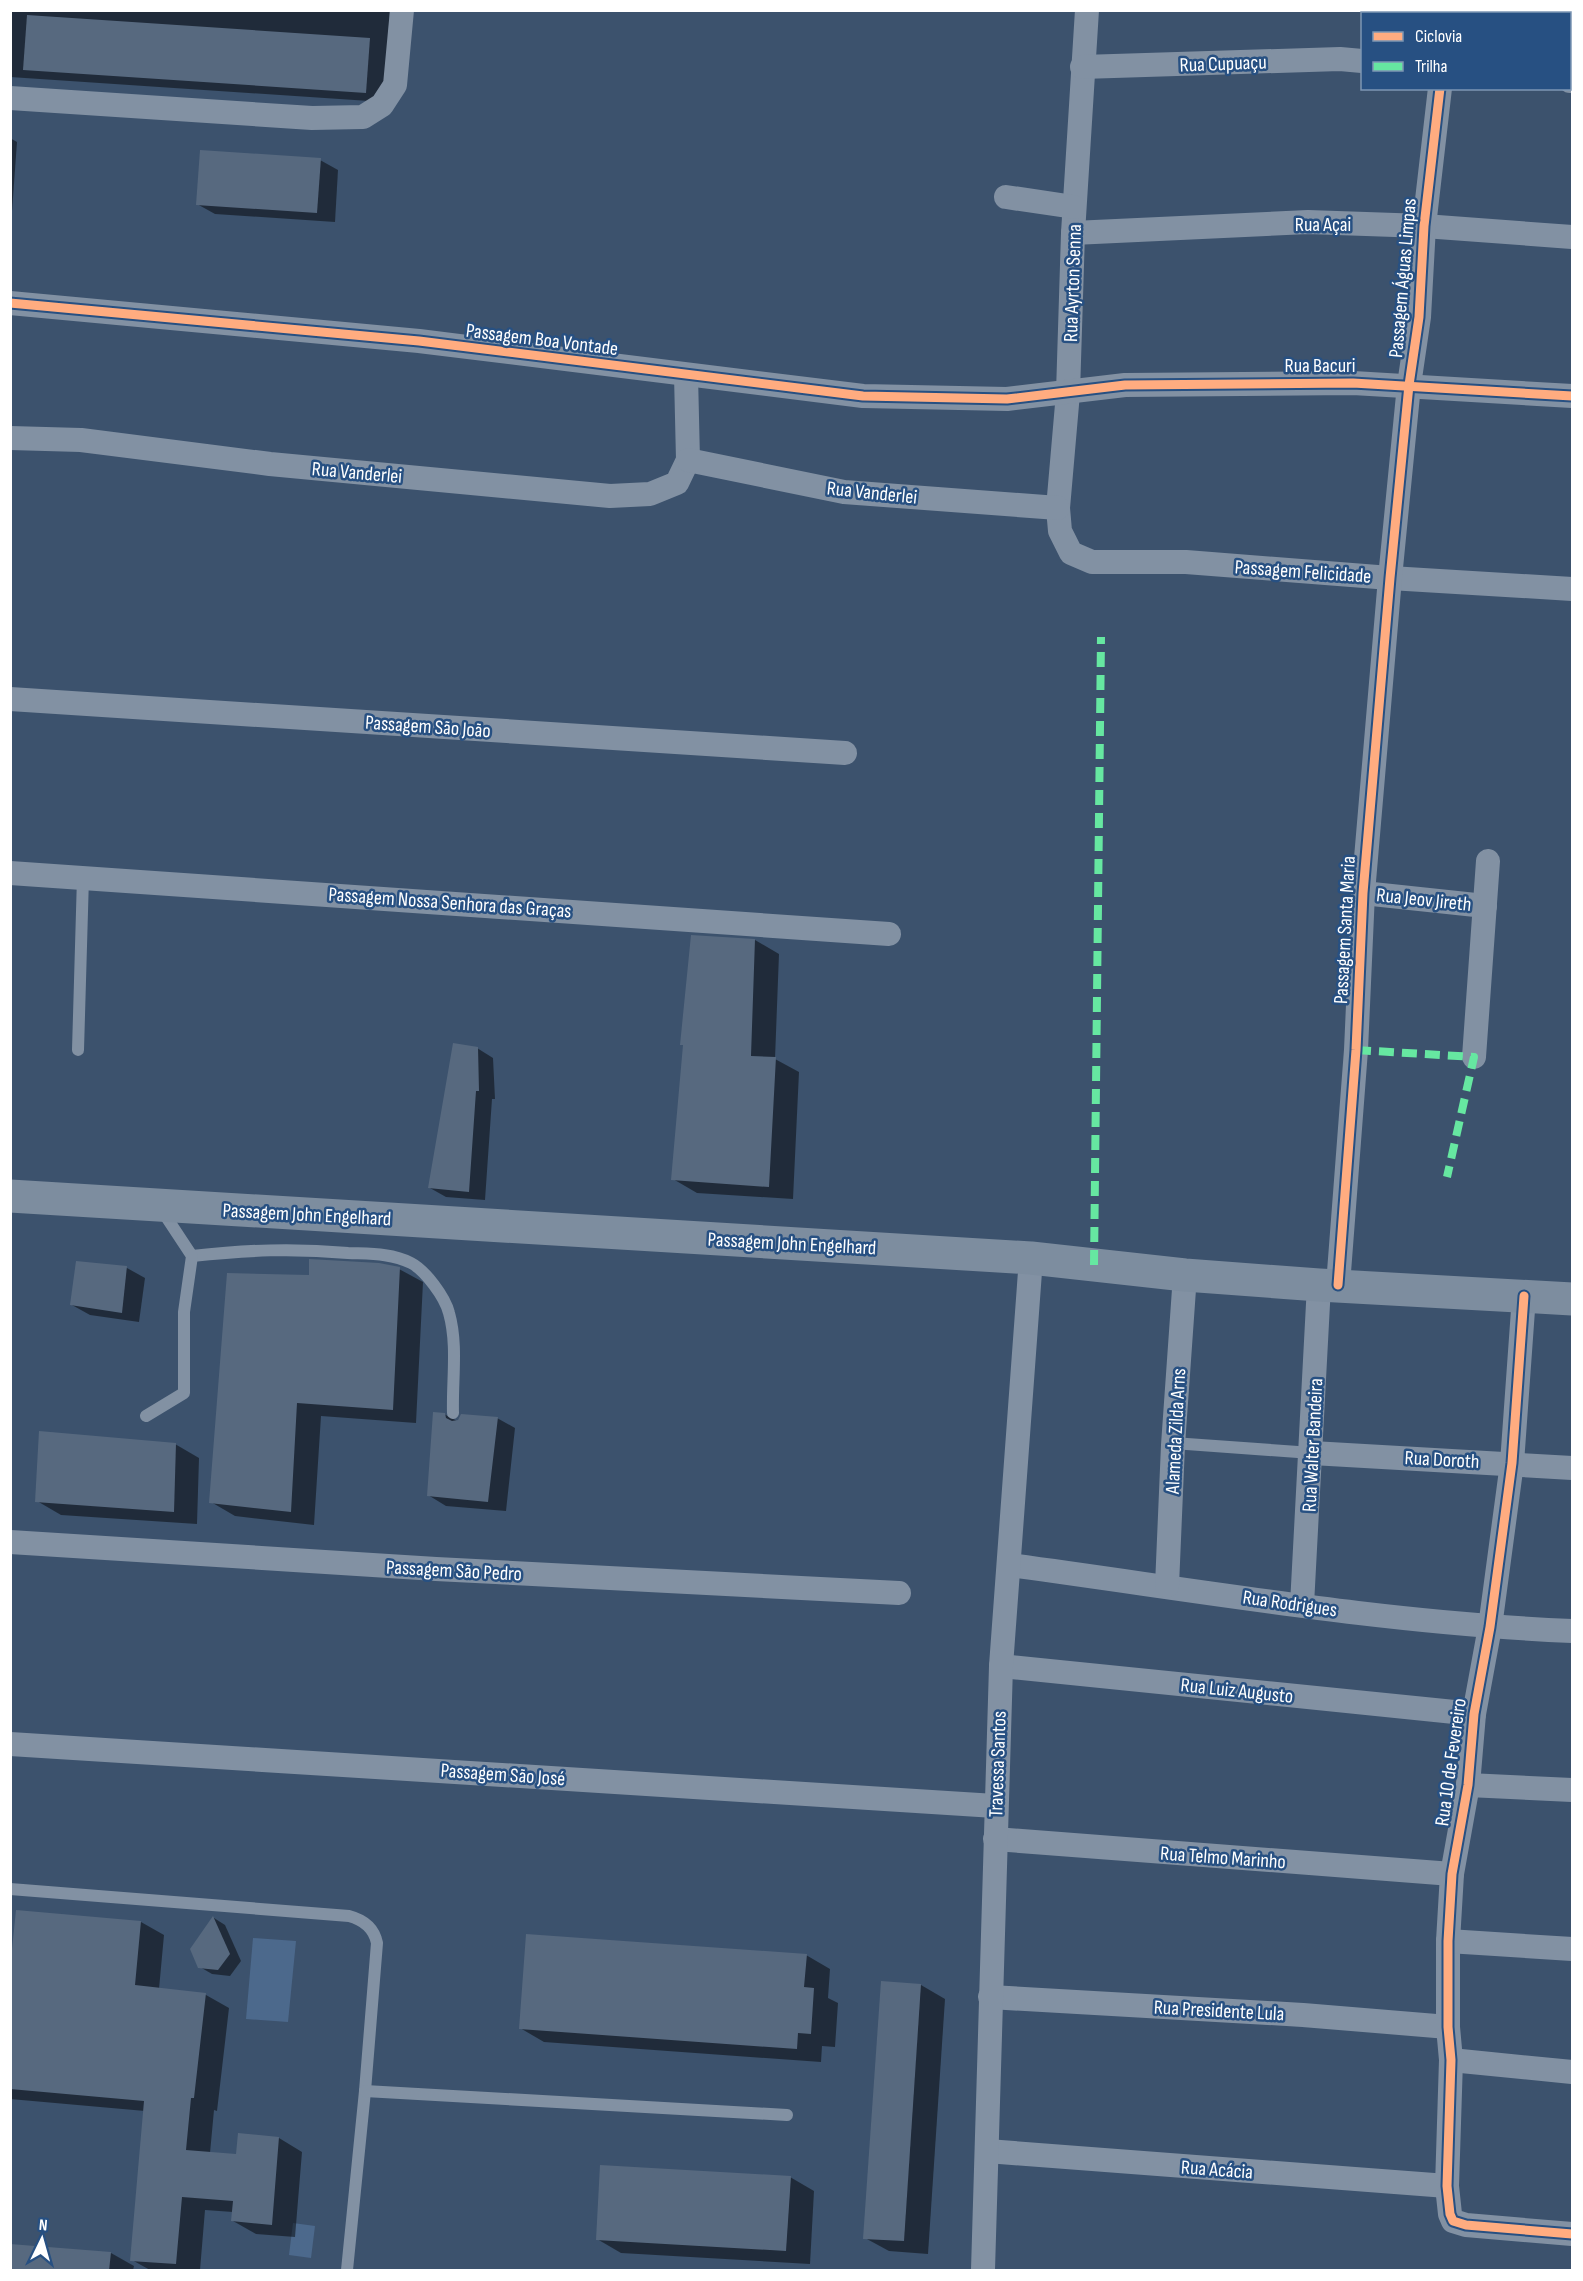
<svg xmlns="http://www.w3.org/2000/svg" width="1583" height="2281" viewBox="0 0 1583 2281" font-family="'Sofia Sans Condensed',sans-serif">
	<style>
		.water { fill: #4c698c }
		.shadow { fill: #0007 }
		.building { fill: #57697f }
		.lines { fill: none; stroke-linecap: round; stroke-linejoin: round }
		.lane { stroke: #8291a3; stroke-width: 12 }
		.street { stroke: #8291a3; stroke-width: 24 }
		.secondary { stroke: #7d8d9f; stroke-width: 33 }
		.quiet { stroke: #66e7a1; stroke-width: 8; stroke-dasharray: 15 8; stroke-linecap: butt }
		.cycleway-casing { stroke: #275082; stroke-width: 13 }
		.cycleway { stroke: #ffac80; stroke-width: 9 }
		.labels { text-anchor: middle; stroke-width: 5; stroke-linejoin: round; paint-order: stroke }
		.street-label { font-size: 20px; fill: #fff; stroke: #275082 }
	</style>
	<rect width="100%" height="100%" fill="#3c526d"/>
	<g class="water">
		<polygon points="253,1938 296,1941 288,2022 246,2019"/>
		<polygon points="293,2223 315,2226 311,2258 289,2255"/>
	</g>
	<g class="shadow">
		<polygon points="10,10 390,10 384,102 10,77"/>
		<polygon points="10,138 17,142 10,239"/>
		<polygon points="320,160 338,170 335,222 215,214 197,204"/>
		<polygon points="755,940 779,954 775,1059 799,1072 793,1199 697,1193 673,1179 685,1046 681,1044"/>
		<polygon points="477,1048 493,1058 495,1099 492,1099 485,1200 446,1197 430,1188"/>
		<polygon points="78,1263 127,1268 145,1278 139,1322 90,1315 72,1305"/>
		<polygon points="399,1269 423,1282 416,1423 321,1416 314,1525 235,1516 211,1502 311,1277"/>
		<polygon points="444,1414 457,1421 497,1418 515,1428 506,1511 446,1506 428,1495"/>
		<polygon points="175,1444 199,1458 197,1524 61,1515 37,1501"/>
		<polygon points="214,1918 225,1925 241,1961 230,1976 212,1974 200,1967"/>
		<polygon points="141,1922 164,1935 159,1989 206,1995 229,2008 217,2111 214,2110 210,2153 237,2156 279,2138 302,2152 295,2237 256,2234 233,2221 233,2212 205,2210 200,2270 150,2270 132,2260 145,2111 10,2099 10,1985"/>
		<polygon points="806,1955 830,1969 828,1998 838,2003 835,2047 822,2046 821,2062 544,2042 520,2028"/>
		<polygon points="882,1982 921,1985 945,1999 928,2254 889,2251 865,2238"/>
		<polygon points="790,2177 814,2191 810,2264 621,2253 597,2239"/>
		<polygon points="111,2253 134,2266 133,2270 10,2270"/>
	</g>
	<g class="building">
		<polygon points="27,15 370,38 366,93 23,70"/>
		<polygon points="200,150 321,158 317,213 196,205"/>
		<polygon points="691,935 755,939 751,1056 776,1057 769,1187 671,1180 683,1045 680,1045"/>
		<polygon points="453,1043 478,1047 479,1091 476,1091 469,1192 428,1188"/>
		<polygon points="309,1259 379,1263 400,1267 393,1410 297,1403 291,1512 209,1503 227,1273 309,1275"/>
		<polygon points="76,1261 127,1266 122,1313 70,1305"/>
		<polygon points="433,1412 445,1413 446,1418 452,1421 458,1420 461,1414 498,1417 488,1502 427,1496"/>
		<polygon points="39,1431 176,1443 174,1512 35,1502"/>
		<polygon points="16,1910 141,1921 135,1985 206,1993 194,2098 191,2098 186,2150 236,2154 238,2133 279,2137 272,2225 231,2221 233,2201 182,2197 176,2264 130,2261 144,2101 10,2089 10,1969"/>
		<polygon points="213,1916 230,1954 218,1970 198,1968 190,1949"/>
		<polygon points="526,1934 807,1954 804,1987 814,1988 811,2034 798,2033 797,2049 519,2029"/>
		<polygon points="881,1981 921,1984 904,2241 863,2239"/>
		<polygon points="600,2165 791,2176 786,2251 596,2240"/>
		<polygon points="10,2244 111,2252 109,2271 10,2271"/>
	</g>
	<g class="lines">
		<g class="lane">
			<polyline points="78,1050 83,877"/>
			<path d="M192,1256C248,1250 292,1248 348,1253C370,1254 391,1253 411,1263C425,1270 445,1297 449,1313C458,1345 452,1380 453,1413"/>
			<polyline points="146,1416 184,1393 184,1312 192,1256 161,1209"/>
			<polyline points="1173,1443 1312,1453"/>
			<path d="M10,1889L349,1916C364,1920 374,1928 377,1943L365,2091L347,2270"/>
			<polyline points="365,2091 787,2115"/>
		</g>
		<g class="street">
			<polyline points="1087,10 1073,233 1068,393 1058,508 1060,531 1071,553 1092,562 1186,562 1390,578 1572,589"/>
			<polyline points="1448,14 1448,10"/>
			<polyline points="1082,67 1340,59 1362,61"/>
			<polyline points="1570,81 1572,81"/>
			<polyline points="10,98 312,118 363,117 382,105 395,85 402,10"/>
			<polyline points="1006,197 1074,207"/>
			<polyline points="1073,233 1308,222 1424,226 1572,237"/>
			<polyline points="10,303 419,341 863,396 1007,399 1125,385 1353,383 1572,396"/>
			<polyline points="10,438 81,440 270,464 610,496 650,494 677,483 688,460 686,375"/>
			<polyline points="688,460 844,492 1058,508"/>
			<polyline points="10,699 845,753"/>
			<polyline points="10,873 889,934"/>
			<polyline points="1363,893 1485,906"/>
			<polyline points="1474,1057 1488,861"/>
			<polyline points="1338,1285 1356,1050 1363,893 1390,578 1409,385 1419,317 1424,226 1440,88"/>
			<polyline points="1524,1296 1512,1463 1490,1627 1474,1714 1468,1785 1452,1874 1448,1941 1448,2027 1451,2060 1447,2186 1450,2214 1453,2221 1466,2225 1572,2234"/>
			<polyline points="1312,1453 1572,1468"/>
			<polyline points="10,1542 436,1569 899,1593"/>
			<path d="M1009,1565C1196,1590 1384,1623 1572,1631"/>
			<polyline points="1167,1586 1173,1445 1185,1275"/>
			<polyline points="1302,1605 1319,1285"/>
			<polyline points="1001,1666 1474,1714"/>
			<polyline points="10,1744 995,1806"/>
			<polyline points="1468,1785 1572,1790"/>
			<polyline points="995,1839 1452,1874"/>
			<polyline points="1448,1941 1572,1949"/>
			<polyline points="990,1997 1303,2015 1448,2027"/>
			<polyline points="1451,2060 1572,2072"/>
			<polyline points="987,2151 1447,2186"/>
			<polyline points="983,2270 1001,1666 1031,1258"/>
		</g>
		<polyline class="secondary" points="10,1196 1031,1258 1185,1275 1319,1285 1572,1299"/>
		<g class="quiet">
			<polyline points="1356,1050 1474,1057 1447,1177"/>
			<polyline points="1094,1265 1101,637"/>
		</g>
		<defs>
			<g id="cycleway">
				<polyline points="10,303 419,341 863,396 1007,399 1125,385 1353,383 1572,396"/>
				<polyline points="1338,1285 1356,1050 1363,893 1390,578 1409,385 1419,317 1424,226 1440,88"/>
				<polyline points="1524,1296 1512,1463 1490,1627 1474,1714 1468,1785 1452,1874 1448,1941 1448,2027 1451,2060 1447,2186 1450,2214 1453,2221 1466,2225 1572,2234"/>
			</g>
		</defs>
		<use href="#cycleway" class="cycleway-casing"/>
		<use href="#cycleway" class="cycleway"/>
	</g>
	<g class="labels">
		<g class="street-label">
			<text transform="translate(1223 63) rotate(-2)" y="7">Rua Cupuaçu</text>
			<text x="1323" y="231">Rua Açai</text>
			<text transform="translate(1402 278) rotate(-85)" y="7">Passagem Águas Limpas</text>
			<text transform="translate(1072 283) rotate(-88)" y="7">Rua Ayrton Senna</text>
			<text transform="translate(542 339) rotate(7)" y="7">Passagem Boa Vontade</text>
			<text x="1320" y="372">Rua Bacuri</text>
			<text transform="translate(357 472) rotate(5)" y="7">Rua Vanderlei</text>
			<text transform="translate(872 492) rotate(6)" y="7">Rua Vanderlei</text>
			<text transform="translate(1303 571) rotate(4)" y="7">Passagem Felicidade</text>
			<text transform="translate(428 726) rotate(4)" y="7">Passagem São João</text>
			<text transform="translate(1424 899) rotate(6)" y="7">Rua Jeov Jireth</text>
			<text transform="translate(450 902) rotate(4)" y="7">Passagem Nossa Senhora das Graças</text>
			<text transform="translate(1344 930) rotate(-87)" y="7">Passagem Santa Maria</text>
			<text transform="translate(307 1214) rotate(3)" y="7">Passagem John Engelhard</text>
			<text transform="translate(792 1243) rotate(3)" y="7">Passagem John Engelhard</text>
			<text transform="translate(1175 1431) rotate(-87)" y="7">Alameda Zilda Arns</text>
			<text transform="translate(1312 1445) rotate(-87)" y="7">Rua Walter Bandeira</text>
			<text transform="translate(1442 1459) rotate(3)" y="7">Rua Doroth</text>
			<text transform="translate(454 1570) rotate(3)" y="7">Passagem São Pedro</text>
			<text transform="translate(1290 1603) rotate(8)" y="7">Rua Rodrigues</text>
			<text transform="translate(1237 1690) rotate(6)" y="7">Rua Luiz Augusto</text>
			<text transform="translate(1450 1762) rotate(-82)" y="7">Rua 10 de Fevereiro</text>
			<text transform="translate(997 1764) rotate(-88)" y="7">Travessa Santos</text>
			<text transform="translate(503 1774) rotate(4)" y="7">Passagem São José</text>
			<text transform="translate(1223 1857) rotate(4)" y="7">Rua Telmo Marinho</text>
			<text transform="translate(1219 2010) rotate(3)" y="7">Rua Presidente Lula</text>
			<text transform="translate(1217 2169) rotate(4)" y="7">Rua Acácia</text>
		</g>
	</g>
	<rect width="1583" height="2281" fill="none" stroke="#ffffff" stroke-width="24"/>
	<rect x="1361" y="12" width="210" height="78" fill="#275082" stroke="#7d96b4" stroke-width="1.5"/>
	<rect x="1373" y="32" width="30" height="9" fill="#ffac80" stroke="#7d96b4" stroke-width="1.5"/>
	<text x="1415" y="42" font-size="18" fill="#ffffff">Ciclovia</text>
	<rect x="1373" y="62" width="30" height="9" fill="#66e7a1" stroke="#7d96b4" stroke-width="1.5"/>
	<text x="1415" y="72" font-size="18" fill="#ffffff">Trilha</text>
	<g transform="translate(42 2239) rotate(5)" stroke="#275082" stroke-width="4.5" paint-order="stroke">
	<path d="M0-4.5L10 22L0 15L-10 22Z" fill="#ffffff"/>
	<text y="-9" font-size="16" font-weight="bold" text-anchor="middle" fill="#ffffff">N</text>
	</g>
</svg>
